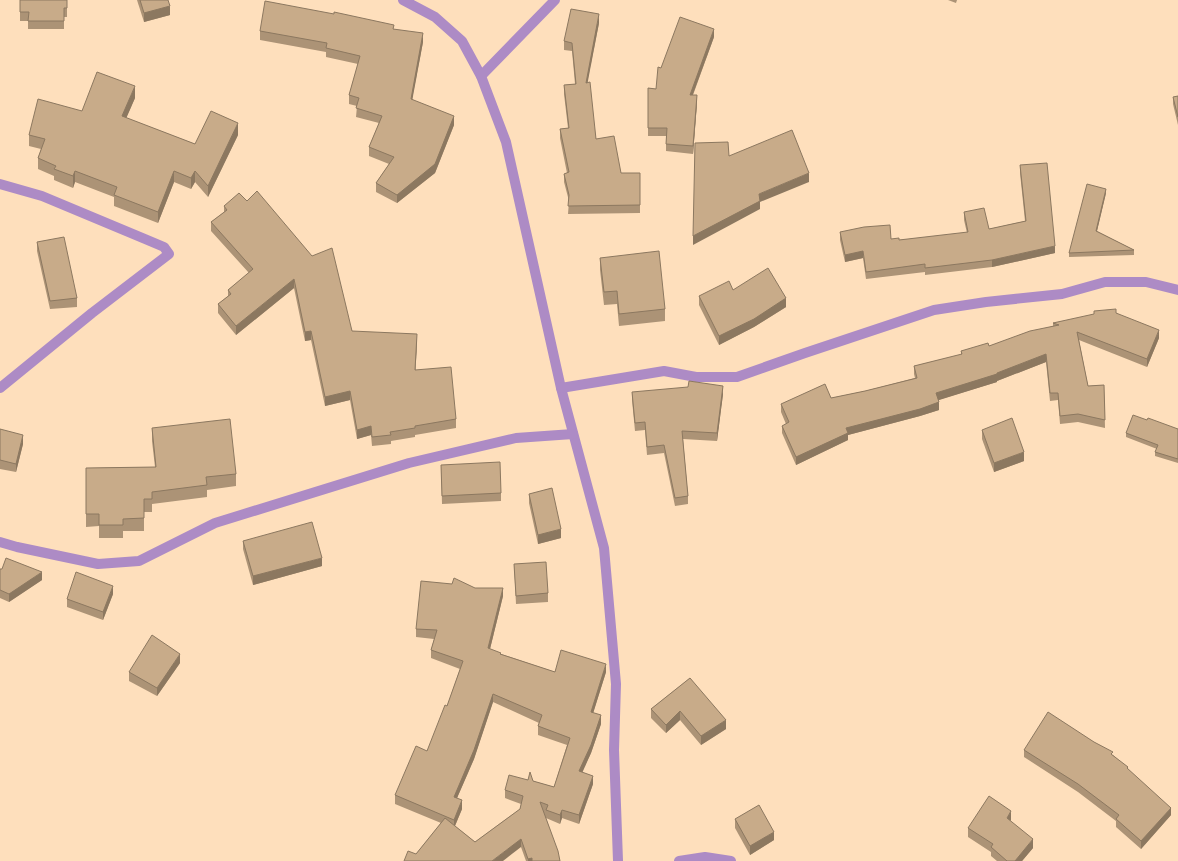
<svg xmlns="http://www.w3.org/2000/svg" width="1178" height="861" viewBox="0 0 1178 861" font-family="'PT Sans',sans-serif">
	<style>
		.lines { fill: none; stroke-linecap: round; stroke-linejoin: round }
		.minor { stroke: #ad8bc5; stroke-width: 10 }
		.wall { fill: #ac9376; fill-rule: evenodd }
		.shaded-wall { fill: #8c7860 }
		.building { fill: #c8ab89; stroke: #8c7860 }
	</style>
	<rect width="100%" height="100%" fill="#fedfbc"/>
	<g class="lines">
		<g class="minor">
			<polyline points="403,0 435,17 462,41 481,76 506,142 561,388 604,548 616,684 614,750 618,861"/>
			<polyline points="481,76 555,0"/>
			<polyline points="0,184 42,196 145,239 164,247 169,254 92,313 0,388"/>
			<polyline points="561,388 664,371 696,377 737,377 805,353 934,310 986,302 1062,294 1105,282 1146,282 1178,290"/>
			<polyline points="0,542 17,547 98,564 139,561 215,523 409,463 516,438 573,434"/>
			<polyline points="679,861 705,857 731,861"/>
		</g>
	</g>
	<g class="wall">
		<polygon points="20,0 67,0 67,17 64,17 64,29 28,29 28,21 20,21"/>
		<polygon points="137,0 168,0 170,15 144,22"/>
		<polygon points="948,0 957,0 956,3"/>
		<polygon points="599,23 587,83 596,139 621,173 640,173 640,213 568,214 569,201 564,182 564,174 567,173 560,138 560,129 568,128 564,94 564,85 575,84 572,51 564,50 564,41"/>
		<polygon points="394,29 423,42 412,99 454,125 435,173 397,203 376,192 376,183 389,164 369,156 369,147 379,123 356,117 357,106 349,104 349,95 358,64 326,57 326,52 260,40 260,31"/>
		<polygon points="714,37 693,95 697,103 693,154 666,151 666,136 648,136 648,88 656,89 661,68"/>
		<polygon points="1178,96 1178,125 1173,104 1173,97"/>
		<polygon points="135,98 126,118 195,144 238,135 208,197 195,182 191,189 174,182 158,223 114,206 114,197 75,182 73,188 54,180 54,176 38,169 38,158 41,149 29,146 29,135 82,111"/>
		<polygon points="1020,165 1055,253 992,267 925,275 925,272 866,279 863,258 845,262 840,240 840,232 899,240 967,233 964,220 964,212 989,229 1025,221 1020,173"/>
		<polygon points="1106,193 1097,231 1134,250 1134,255 1069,257 1069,253"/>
		<polygon points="224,206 352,331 417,343 415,370 456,419 456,428 415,435 415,437 391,441 391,444 372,446 371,435 357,439 350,400 325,406 311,340 305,341 294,288 236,335 218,313 218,304 228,296 228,290 249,273 211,231 211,222 224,212"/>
		<polygon points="37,242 77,298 77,307 50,309 37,251"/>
		<polygon points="600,258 665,309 665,321 619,326 617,304 604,305 600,270"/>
		<polygon points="733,290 786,307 754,327 719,345 699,305 699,296"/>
		<polygon points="1116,313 1159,338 1147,367 1079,340 1088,386 1104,385 1105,428 1078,422 1060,424 1058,400 1050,401 1046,362 997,381 997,382 938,400 939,410 920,416 848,435 848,440 796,465 782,433 782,426 786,424 781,412 781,404 831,398 865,391 915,378 914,374 914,366 961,355 961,351 989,346 1053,326 1053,323"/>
		<polygon points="632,392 723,394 717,441 683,439 688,496 688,504 675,506 664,453 647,455 645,430 635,431 632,400"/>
		<polygon points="1147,420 1178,429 1178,463 1155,456 1155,452 1157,449 1126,437 1126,433"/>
		<polygon points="152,428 236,474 236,486 207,490 207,497 152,504 152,512 144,512 144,531 123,531 123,538 99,538 99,526 86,527 86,468 155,467 152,441"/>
		<polygon points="0,429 23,444 16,472 0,469"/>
		<polygon points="982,430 1024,461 994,472 982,439"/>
		<polygon points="441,465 501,493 501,501 442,504"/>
		<polygon points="529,494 561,538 538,544 529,503"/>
		<polygon points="243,541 322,566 253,585 243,549"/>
		<polygon points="514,564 548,593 548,602 516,604"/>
		<polygon points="0,569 42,580 9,602 0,598"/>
		<path d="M475,588L503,596L490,649L501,654L555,672H606L593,713L601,724L591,753L582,772L593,784L579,824L562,818L560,824L546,818L560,861H526L521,847L416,854L441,823L395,804V795L427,751L447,706L460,669L431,658V650L434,639L416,637V629ZM493,702L539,723L538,726V735L567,745L554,787L533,781L505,790V798L521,804L520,809L475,842L455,826L462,809L457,798L474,759Z"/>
		<polygon points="113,594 103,620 67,607 67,599"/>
		<polygon points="180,663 157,696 129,681 129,672"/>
		<polygon points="690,678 726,729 701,745 680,720 666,733 651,718 651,709"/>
		<polygon points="1024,750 1113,755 1128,769 1171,815 1141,849 1116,827 1116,821 1078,792 1024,757"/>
		<polygon points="735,819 774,840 750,855 735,828"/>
		<polygon points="1011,820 1010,821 1033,848 1022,861 997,861 991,856 991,852 968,837 968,828"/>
	</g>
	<g class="shaded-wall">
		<polygon points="170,6 170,15 144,22 144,13"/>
		<polygon points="599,14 599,23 586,91 586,83"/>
		<polygon points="714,29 714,37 690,102 690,95"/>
		<polygon points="423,33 423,42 411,107 411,99"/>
		<polygon points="135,86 135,98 122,128 122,116"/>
		<polygon points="697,95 697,103 693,154 693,146"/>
		<polygon points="454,116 454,125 435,173 397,203 397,195"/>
		<polygon points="238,123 238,135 208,197 208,186"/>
		<polygon points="75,171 75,182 73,188 73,176"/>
		<polygon points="174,171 174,182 158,223 158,212"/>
		<polygon points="195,171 195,182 191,189 191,178"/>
		<polygon points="809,173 809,182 760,202 760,209 693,245 693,236 759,194"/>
		<polygon points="1106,189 1106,193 1096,235 1096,231"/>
		<polygon points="1055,246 1055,253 992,267 992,260"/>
		<polygon points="863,251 863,258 845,262 845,255"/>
		<polygon points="294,279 294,288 236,335 236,326"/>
		<polygon points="786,298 786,307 754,327 719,345 719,336"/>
		<polygon points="1159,330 1159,338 1147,367 1147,359"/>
		<polygon points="311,331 311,340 305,341 305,332"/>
		<polygon points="417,334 417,343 415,379 415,370"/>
		<polygon points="1046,354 1046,362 997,381 997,382 936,401 936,393 997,373"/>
		<polygon points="723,386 723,394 717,441 717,433"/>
		<polygon points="350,391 350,400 325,406 325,397"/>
		<polygon points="939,402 939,410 920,416 848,435 848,440 796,465 796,457 846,428"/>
		<polygon points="371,426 371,435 357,439 357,430"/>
		<polygon points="23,435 23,444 16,472 16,464"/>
		<polygon points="1024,452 1024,461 994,472 994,463"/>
		<polygon points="561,529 561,538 538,544 538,535"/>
		<polygon points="322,558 322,566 253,585 253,576"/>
		<polygon points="42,572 42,580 9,602 9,594"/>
		<polygon points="113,586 113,594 103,620 103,612"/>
		<polygon points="503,588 503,596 488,657 488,648"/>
		<polygon points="180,654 180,663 157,696 157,688"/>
		<polygon points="606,664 606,672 591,720 591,712"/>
		<polygon points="493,694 493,702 474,759 454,805 454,797"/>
		<polygon points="680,711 680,720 666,733 666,725"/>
		<polygon points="601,715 601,724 591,753 579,780 579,771"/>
		<polygon points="726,720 726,729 701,745 701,736"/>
		<polygon points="593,776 593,784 579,824 579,815"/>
		<polygon points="462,800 462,809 454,828 454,820"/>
		<polygon points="1171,808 1171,815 1141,849 1141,841"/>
		<polygon points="562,810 562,818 560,824 560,815"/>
		<polygon points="1011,811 1011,820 1007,826 1007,818"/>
		<polygon points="774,832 774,840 750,855 750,846"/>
		<polygon points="521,839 521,847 503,861 492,861"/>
		<polygon points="1033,839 1033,848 1022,861 1015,861"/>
		<polygon points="532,858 532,861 528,861 528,859"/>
	</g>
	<g class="building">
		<polygon points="20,0 67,0 67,8 64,8 64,21 28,21 29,12 20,12"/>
		<polygon points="140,0 168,0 170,6 144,13"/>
		<polygon points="265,1 334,14 334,12 394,25 393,29 423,33 411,99 454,116 435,164 397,195 376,183 394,157 369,147 382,116 356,108 359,98 349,95 360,56 326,48 327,43 260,31"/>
		<polygon points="571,9 599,14 586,83 590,82 596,139 614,136 621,173 640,173 640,205 568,206 569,195 564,174 569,172 560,129 569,128 564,85 576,84 572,43 564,41"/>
		<polygon points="680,17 714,29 690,95 697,95 693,146 666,144 667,128 648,128 648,88 656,89 658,67 661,68"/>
		<polygon points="97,72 135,86 122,116 195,144 211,111 238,123 208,186 195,171 191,178 174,171 158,212 114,195 117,187 75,171 73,176 54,169 56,166 38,158 45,139 29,135 38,99 82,111"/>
		<polygon points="1178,96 1178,117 1173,97"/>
		<polygon points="792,130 809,173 759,194 760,201 693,236 695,143 728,142 729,156"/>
		<polygon points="1047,163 1055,246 992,260 925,268 925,264 866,272 863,251 845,255 840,232 864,227 890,225 891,239 899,238 899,240 968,232 964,212 984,208 989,229 1026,221 1020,165"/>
		<polygon points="1087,184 1106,189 1096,231 1134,250 1069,253"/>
		<polygon points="257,191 312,256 332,248 352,331 417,334 415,370 451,367 456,419 415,426 415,428 390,432 391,435 372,437 371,426 357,430 350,391 325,397 311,331 305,332 294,279 236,326 218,304 231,294 228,290 253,269 211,222 227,210 224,206 239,193 247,201"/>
		<polygon points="64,237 77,298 50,301 37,242"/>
		<polygon points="659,251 665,309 619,314 617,291 604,292 600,258"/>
		<polygon points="768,268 786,298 754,319 719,336 699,296 729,281 733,290"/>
		<polygon points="1116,309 1116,313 1159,330 1147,359 1077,332 1088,386 1104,385 1105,420 1078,414 1060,416 1058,393 1050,393 1046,354 997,373 997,374 936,393 939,402 920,409 846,428 848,433 796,457 782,426 789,422 781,404 825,384 831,398 865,391 917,378 914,366 962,354 961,351 988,343 989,346 1030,331 1059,325 1053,323 1094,314 1094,311"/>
		<polygon points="689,381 723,386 717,433 682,431 688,496 675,498 664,445 647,447 645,422 635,423 632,392 688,387"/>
		<polygon points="1133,415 1147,420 1148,418 1178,429 1178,459 1155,452 1158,445 1126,433"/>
		<polygon points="1012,418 1024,452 994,463 982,430"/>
		<polygon points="230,419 236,474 206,477 207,485 152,492 152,499 144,499 144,518 123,519 123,525 99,525 99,514 86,514 86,468 156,467 152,428"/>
		<polygon points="0,429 23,435 16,464 0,460"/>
		<polygon points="500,462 501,493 442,496 441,465"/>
		<polygon points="552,488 561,529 538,535 529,494"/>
		<polygon points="312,522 322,558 253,576 243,541"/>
		<polygon points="6,558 42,572 9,594 0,590 0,569 2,569"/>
		<polygon points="546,562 548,593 516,596 514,564"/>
		<polygon points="76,572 113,586 103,612 67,599"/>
		<polygon points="454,578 475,588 503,588 488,648 501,653 500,654 555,672 561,650 606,664 591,712 601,715 591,745 579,771 593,776 579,815 562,810 560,815 546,810 548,805 540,802 558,851 560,861 532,861 532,858 528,859 521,839 492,861 404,861 408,851 416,854 445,818 475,842 520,809 523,796 505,790 509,775 528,780 530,772 533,781 554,787 570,738 538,726 542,715 493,694 474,750 454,797 462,800 454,820 395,795 416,746 427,751 445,705 447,706 463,661 431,650 437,630 416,629 421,581 452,584"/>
		<polygon points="152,635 180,654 157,688 129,672"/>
		<polygon points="690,678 726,720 701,736 680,711 666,725 651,709"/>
		<polygon points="1048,712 1094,742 1113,752 1111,754 1128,767 1127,768 1171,808 1141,841 1116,819 1119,815 1078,784 1024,750"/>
		<polygon points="989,796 1011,811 1007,818 1033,839 1015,861 1007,861 991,847 993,844 968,828"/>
		<polygon points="759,805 774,832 750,846 735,819"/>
	</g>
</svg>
